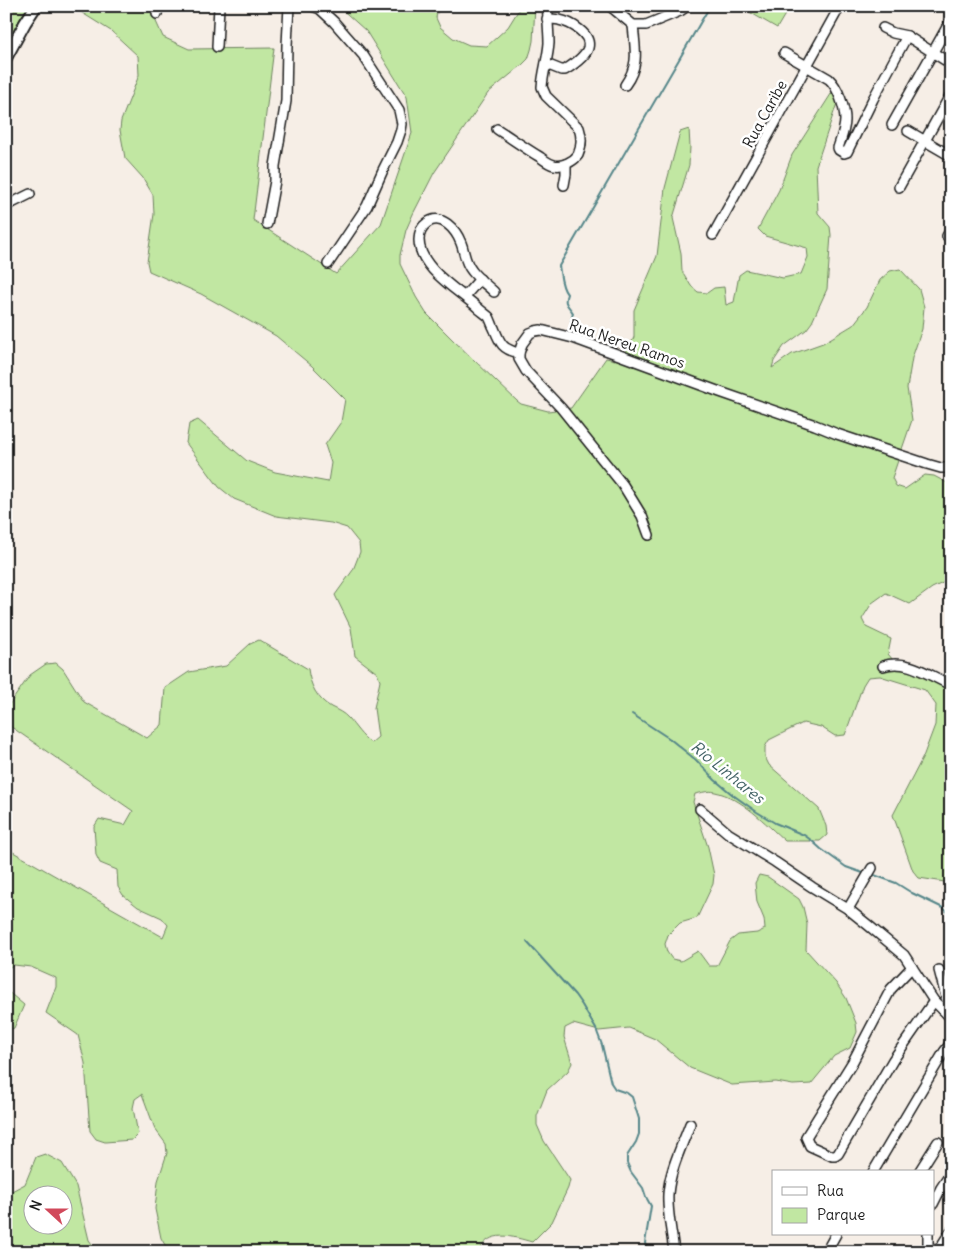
<svg xmlns="http://www.w3.org/2000/svg" width="957" height="1258" viewBox="0 0 957 1258" font-family="Delius,sans-serif">
	<style>
		.green { fill: #c1e7a2; stroke: #6e825f; fill-rule: evenodd }
		.lines { fill: none; stroke-linecap: round; stroke-linejoin: round }
		.stream { stroke: #558689; stroke-width: 2 }
		.minor-casing { stroke: #1c1c1c; stroke-width: 12 }
		.major-casing { stroke: #1c1c1c; stroke-width: 14 }
		.minor { stroke: #fff; stroke-width: 9 }
		.major { stroke: #fff; stroke-width: 10 }
		.labels { text-anchor: middle; stroke-width: 5; stroke-linejoin: round; paint-order: stroke }
		.street-label { font-size: 15px; fill: #1c1c1c; stroke: #fff }
		.water-label { font-size: 16px; font-style: italic; fill: #426265; stroke: #fff }
	</style>
	<rect width="100%" height="100%" fill="#f6eee6"/>
	<filter id="ink" filterUnits="userSpaceOnUse"><feTurbulence type="fractalNoise" baseFrequency=".02" numOctaves="2"/><feDisplacementMap in="SourceGraphic" scale="10" xChannelSelector="R" yChannelSelector="G"/><feConvolveMatrix kernelMatrix="1 2 1 2 8 2 1 2 1" color-interpolation-filters="sRGB"/></filter>
	<g filter="url(#ink)">
		<g class="green">
			<polygon points="6,6 30,6 22,15 6,44"/>
			<path d="M71,6H149L163,37L189,49L274,48L253,220L336,274L381,224L412,133L407,97L366,31L338,6H438L436,18L440,27L453,38L469,45L487,46L508,27L521,6H535L533,41L531,50L528,59L522,65L488,93L434,173L413,214L406,230L400,255V264L416,297L426,313L453,340L517,401L521,404L548,411L571,408L606,358L615,360L630,346L634,337V310L657,256L665,188L680,132L689,129L690,147L689,165L673,218L681,253L682,271L691,286L698,292L707,293L714,288L724,287L726,305L734,302L739,275L746,270L783,278L801,274L808,257L807,248L765,236L758,229L779,190L792,155L833,91L839,97L816,166L818,213L830,227L831,235L827,289L812,322L806,330L784,346L774,361L772,368L792,354L823,343L853,325L867,307L880,280L890,271L900,269L919,289L924,307L922,329L912,358L907,388L912,420L892,478L896,486L905,489L925,475L934,476L951,485V579L932,588L910,604L886,593L872,603L862,619L866,627L891,639L888,654L899,667L951,690V883L919,878L913,871L893,815L923,757L935,725L936,705L925,690L880,676L868,677L863,685L845,735L835,736L821,727L803,723L769,740L765,747V757L769,765L819,809L826,826L827,835L820,841H785C766,824 741,797 715,792C709,790 701,793 695,794L693,802L708,847L714,875L713,884L697,918L680,923L668,935L665,944L667,952L672,959L681,961L698,951L709,966H717L730,941L738,935L757,933L765,929L764,919L757,902L755,883L759,875L768,877L799,899L803,907L807,924L806,950L836,983L846,998L856,1023L857,1032L850,1048L834,1056L811,1084L793,1085L776,1082L732,1085L690,1068L655,1039L629,1028L599,1031L573,1024L565,1028L564,1037L572,1063L568,1071L547,1090L537,1116V1125L544,1141L570,1180L568,1188L552,1222L532,1242C514,1237 488,1228 479,1252H169L161,1238L155,1209L158,1181L167,1153L166,1144L155,1129L142,1094L135,1099L133,1108L138,1134L132,1140L105,1142L96,1139L90,1131L85,1063L78,1035L46,1013L56,987V978L31,967L14,965L6,969V848L163,937L168,925L162,918L138,907L123,895L118,887L117,870L100,863L96,855L94,827L99,819L125,825L133,811L7,724L6,713L9,705L30,675L46,664L56,663L63,669L84,702L147,738L162,725L165,688L189,672L226,666L250,644L259,640L308,669C310,685 317,699 331,707C337,710 344,713 348,718C356,727 361,736 371,743L378,737L374,708L380,681L377,673L355,656L351,628L335,595L353,570L360,552L359,543L347,528L331,523L276,516L234,499L219,487L186,443L189,424L198,420L247,461L275,472L328,482L331,463L325,445L341,422L345,399L312,366L276,336L201,294L149,271L147,262L154,214L153,195L143,178L125,158L120,130L121,121L139,75L138,56L111,31Z"/>
			<polygon points="739,6 790,6 777,28"/>
			<polygon points="6,990 24,1005 14,1028 6,1031"/>
			<path d="M45,1154L62,1163L76,1186L89,1240L98,1252H6V1194L25,1184L36,1157ZM32,1196H62V1226H32Z"/>
		</g>
		<g class="lines">
			<g class="stream">
				<path d="M574,325L571,322L573,313C569,305 563,305 567,294C561,287 561,276 559,266L710,6"/>
				<polyline points="632,714 670,739 696,760 715,780 733,795 757,812 775,823 804,835 811,840 821,849 846,867 863,873"/>
				<polyline points="874,875 896,883 912,893 943,908 951,915"/>
				<polyline points="527,942 575,995 582,1005 596,1029 602,1045 611,1083 615,1089 627,1093 632,1097 639,1119 639,1134 636,1142 627,1156 627,1163 631,1172 643,1188 646,1197 651,1206 645,1243 647,1252"/>
			</g>
			<defs>
				<g id="minor">
					<polyline points="312,6 320,9 334,22 363,55 399,110 402,124 401,130 397,142 383,170 367,206 328,264"/>
					<polyline points="610,6 633,25 646,25 680,11 687,6"/>
					<polyline points="157,14 158,6"/>
					<polyline points="883,28 893,33 907,36 951,64"/>
					<polyline points="217,47 219,6"/>
					<path d="M784,53L829,79C838,87 845,108 845,120C845,129 841,139 838,148L839,150L844,153L847,152L873,99L907,36"/>
					<path d="M546,64L561,70H565C573,65 585,57 588,48C592,34 570,22 559,20C555,19 551,19 547,19"/>
					<path d="M625,85C640,64 635,49 633,25"/>
					<polyline points="892,125 951,20"/>
					<path d="M497,129C511,138 525,148 540,157C544,160 549,164 554,165C562,167 573,162 578,155C582,146 582,137 579,128L546,96L542,87C543,72 548,58 549,43C549,31 547,19 548,6"/>
					<polyline points="908,131 951,156"/>
					<polyline points="564,185 566,174 566,164"/>
					<polyline points="899,187 951,94"/>
					<polyline points="6,206 30,194"/>
					<polyline points="267,224 275,181 275,166 286,101 287,45 289,6"/>
					<polyline points="713,235 840,6"/>
					<polyline points="947,236 951,230"/>
					<path d="M494,292C487,285 478,279 472,271C464,261 465,253 461,243C456,230 441,212 427,223C421,227 419,233 419,240C419,268 458,290 477,307C481,311 486,314 489,317C491,320 492,325 494,328C500,343 502,349 519,353"/>
					<polyline points="465,296 480,279"/>
					<polyline points="649,535 642,516 623,485 561,408 526,371 519,359 519,353 522,344 530,333 535,331 541,330 573,338 720,392 815,425 837,434 927,464 941,468 951,468"/>
					<path d="M883,666C907,658 930,676 951,685"/>
					<polyline points="700,809 728,833 775,862 812,887 848,909 868,925 904,955 934,1001 951,1018"/>
					<polyline points="848,909 872,868"/>
					<polyline points="912,967 891,989 852,1063 806,1137 810,1146 832,1156 835,1156 838,1154 893,1060 934,1001"/>
					<polyline points="939,970 951,1015"/>
					<polyline points="873,1172 944,1052 951,1043"/>
					<polyline points="919,1172 938,1142"/>
					<polyline points="933,1204 941,1188 951,1173"/>
					<polyline points="928,1250 940,1248 951,1231"/>
					<path d="M674,1252C672,1233 667,1213 668,1194C670,1169 682,1146 690,1124"/>
					<polyline points="826,1252 836,1234"/>
					<polyline points="928,1252 928,1234"/>
				</g>
				<polyline id="major" points="6,58 25,23 36,6"/>
			</defs>
			<use href="#minor" class="minor-casing"/>
			<use href="#major" class="major-casing"/>
			<use href="#minor" class="minor"/>
			<use href="#major" class="major"/>
		</g>
	</g>
	<g class="labels">
		<g class="street-label">
			<text transform="translate(765 114) rotate(-61)" y="5">Rua Caribe</text>
			<text transform="translate(627 344) rotate(19)" y="5">Rua Nereu Ramos</text>
		</g>
		<g class="water-label">
			<text transform="translate(728 772) rotate(39)" y="6">Rio Linhares</text>
		</g>
	</g>
	<rect width="957" height="1258" fill="none" stroke="#fff" stroke-width="25"/>
	<rect x="12" y="12" width="932" height="1233" fill="none" stroke="#1c1c1c" stroke-width="2" filter="url(#ink)"/>
	<rect x="772" y="1170" width="162" height="65" fill="#ffffff" stroke="#a4a4a4"/>
	<rect x="782" y="1187" width="25" height="8" fill="#ffffff" stroke="#a4a4a4"/>
	<text x="817" y="1196" font-size="15" fill="#1c1c1c">Rua</text>
	<rect x="782" y="1208" width="25" height="15" fill="#c1e7a2" stroke="#a4a4a4"/>
	<text x="817" y="1220" font-size="15" fill="#1c1c1c">Parque</text>
	<g transform="translate(48 1210) rotate(291)"><circle r="24" fill="#ffffff" stroke="#a4a4a4"/>
	<path d="M0-4L9 19L0 12L-9 19Z" fill="#d1495b"/>
	<text y="-8" font-size="14" font-weight="bold" text-anchor="middle" fill="#1c1c1c">N</text>
	</g>
</svg>
